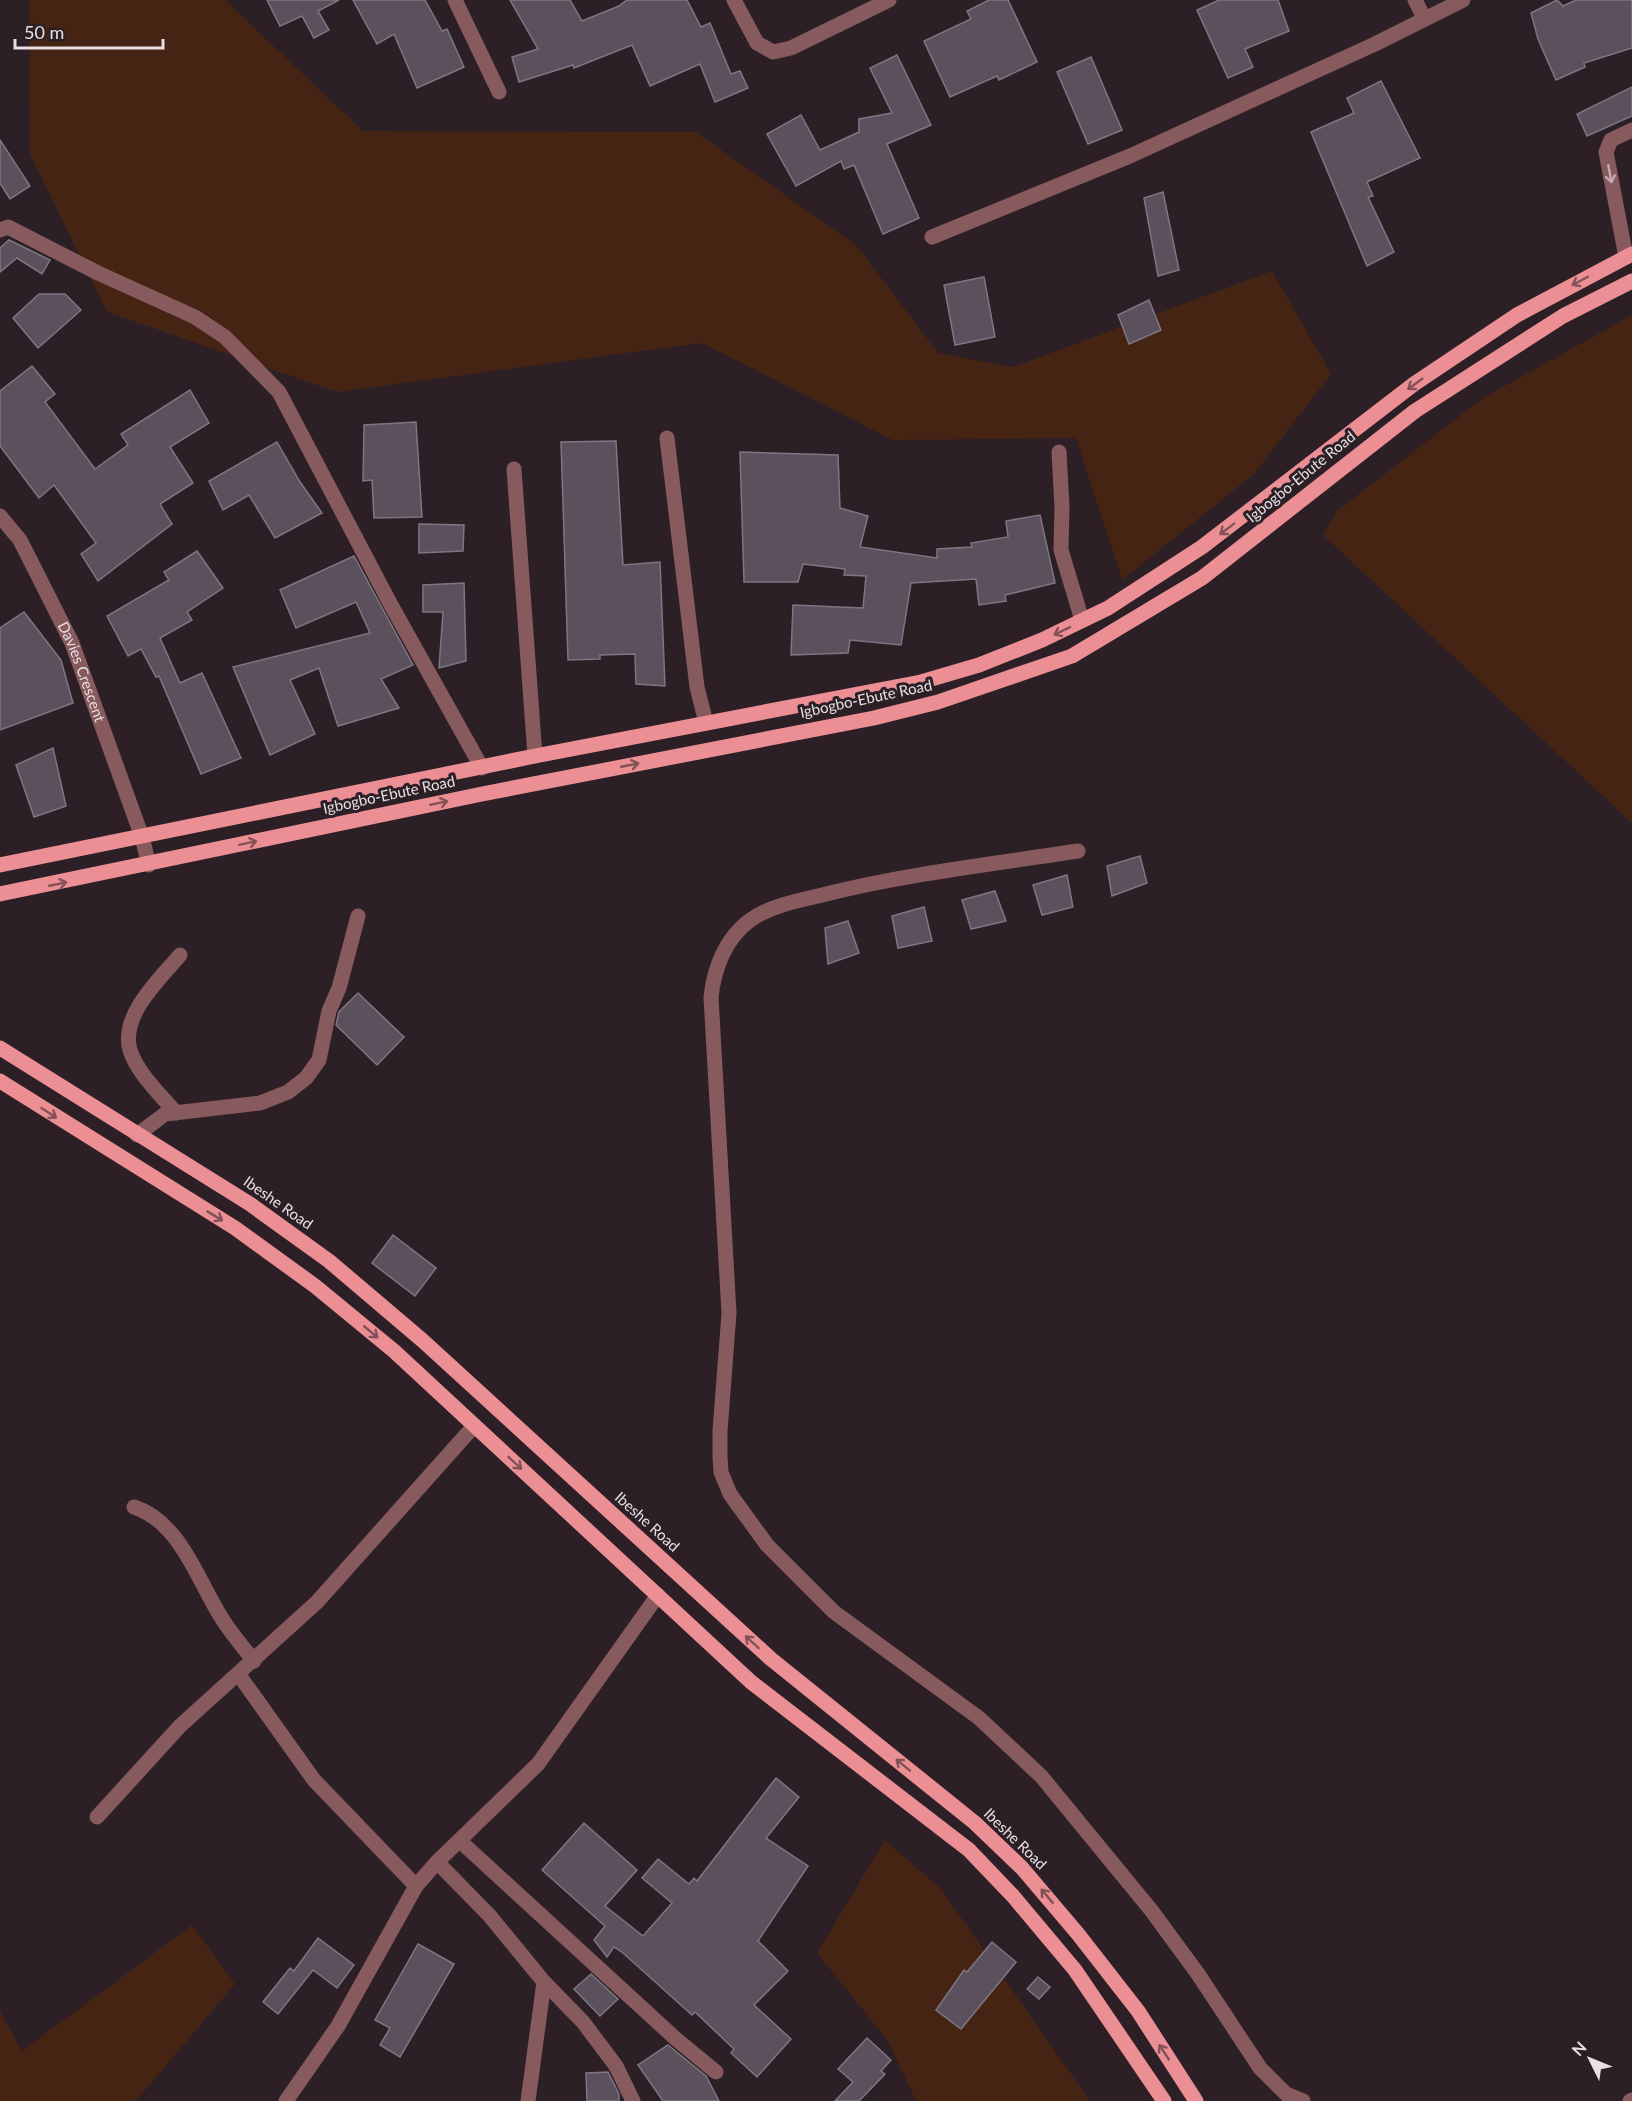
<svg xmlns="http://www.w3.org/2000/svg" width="1632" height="2101" viewBox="0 0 1632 2101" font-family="Lato,sans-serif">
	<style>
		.green { fill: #452414 }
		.building { fill: #5a515d; stroke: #7e7682; stroke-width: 1.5 }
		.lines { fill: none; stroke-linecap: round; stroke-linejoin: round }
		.minor { stroke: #875a5d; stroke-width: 15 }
		.major { stroke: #ec8f95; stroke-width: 15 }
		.oneway { stroke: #c1aaae }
		.oneway2 { stroke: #825258 }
		.labels { text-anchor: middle; stroke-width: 6; stroke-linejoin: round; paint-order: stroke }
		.street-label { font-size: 15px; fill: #e8e0e4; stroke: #2c2026 }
	</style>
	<rect width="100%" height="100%" fill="#2c2026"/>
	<g class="green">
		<polygon points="29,0 225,0 363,131 696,132 857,246 938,353 1013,367 1272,271 1331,374 1254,474 1122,580 1076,438 893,440 702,343 337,392 107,312 30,154"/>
		<polygon points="1632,315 1632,823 1323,535 1337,511 1483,398"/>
		<polygon points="885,1840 941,1889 1090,2101 916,2101 888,2041 817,1953"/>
		<polygon points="192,1925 235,1984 136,2101 0,2101 0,2011 22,2051"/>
	</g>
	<g class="building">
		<polygon points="267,0 339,0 318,11 329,30 314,38 302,16 280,26"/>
		<polygon points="353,0 425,0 442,31 447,29 464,67 417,88 394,34 377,44"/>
		<polygon points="510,0 570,0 582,21 619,6 627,0 687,0 701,27 710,23 731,74 740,71 748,88 715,102 700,64 650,86 632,45 574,68 573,65 519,82 512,57 538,49"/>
		<polygon points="989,0 1008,0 1037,62 999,80 997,76 950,97 924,41 971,19 967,11"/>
		<polygon points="1219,0 1278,0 1289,31 1245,49 1253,67 1228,78 1197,10"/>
		<polygon points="1557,0 1563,6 1576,0 1632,0 1632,48 1584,63 1585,67 1556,80 1538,39 1531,13"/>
		<polygon points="897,55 931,125 887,144 919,218 883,234 854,165 844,169 841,161 796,186 767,134 801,115 820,150 859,132 859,119 892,113 870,68"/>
		<polygon points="1091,57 1122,130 1088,144 1057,72"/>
		<polygon points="1381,81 1420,158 1367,182 1373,196 1368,197 1394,252 1367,266 1311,132 1354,113 1347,98"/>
		<polygon points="1632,87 1632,116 1587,136 1577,114"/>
		<polygon points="0,140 30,186 10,199 0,183"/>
		<polygon points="1163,192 1179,270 1158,276 1144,198"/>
		<polygon points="9,240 50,260 42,274 17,258 0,272 0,248"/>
		<polygon points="984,277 995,337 955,345 944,285"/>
		<polygon points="39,294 65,294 81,310 38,348 13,318"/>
		<polygon points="1149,300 1161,330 1129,344 1118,315"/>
		<polygon points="32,366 55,394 45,402 95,469 128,445 121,434 190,390 209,423 170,447 193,483 160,504 172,524 98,581 81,554 96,543 54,485 39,498 0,446 0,391"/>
		<polygon points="416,422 422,517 374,518 372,480 363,481 364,425"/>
		<polygon points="616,441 623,565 660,562 665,686 636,684 635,654 600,655 600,659 568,660 561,442"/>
		<polygon points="277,442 300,482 322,513 275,538 249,495 223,510 209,481"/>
		<polygon points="740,452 838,455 840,508 868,516 860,547 937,558 937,549 972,547 971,543 1008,537 1006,521 1040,515 1055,583 1005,595 1006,601 979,605 976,579 911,583 901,645 850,640 848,653 791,655 793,605 863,608 866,576 844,575 845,569 803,564 798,582 744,582"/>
		<polygon points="419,524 464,525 463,551 419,553"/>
		<polygon points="197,551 223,588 187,612 192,620 160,638 180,683 202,673 241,758 201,774 159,676 156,677 141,649 128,656 107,616 169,580 164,572"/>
		<polygon points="354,556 413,665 381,679 399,708 338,726 319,668 290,680 315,734 270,755 233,667 370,633 356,602 296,628 280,590"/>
		<polygon points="464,583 466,661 439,668 443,612 423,612 423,585"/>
		<polygon points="24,612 61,660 73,703 0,730 0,628"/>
		<polygon points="53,748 66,806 34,817 16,765"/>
		<polygon points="1140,856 1147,883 1112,896 1107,866"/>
		<polygon points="1067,875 1073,907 1042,915 1033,885"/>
		<polygon points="995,891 1006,921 971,929 962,900"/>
		<polygon points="924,907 932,941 898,948 892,916"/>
		<polygon points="848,921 859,953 828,964 825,928"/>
		<polygon points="358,993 404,1037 377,1065 336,1025 339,1012"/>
		<polygon points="393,1235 436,1268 415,1296 372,1263"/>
		<polygon points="776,1778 799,1797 766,1838 808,1866 758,1941 788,1971 754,2005 791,2039 757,2077 731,2053 734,2049 695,2012 692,2015 623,1953 614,1947 607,1957 594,1940 605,1926 542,1870 584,1823 637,1870 605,1906 643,1936 672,1903 642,1878 658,1859 689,1884 694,1878 697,1881"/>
		<polygon points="318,1938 354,1965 337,1988 313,1970 278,2014 263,2002 290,1968 294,1971"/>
		<polygon points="992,1942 1016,1962 961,2029 936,2010 964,1970 967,1972"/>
		<polygon points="418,1944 454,1964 400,2057 380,2045 390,2028 375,2020"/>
		<polygon points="591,1974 618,1999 600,2016 574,1989"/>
		<polygon points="1038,1977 1050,1987 1039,1999 1027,1989"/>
		<polygon points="867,2038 891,2060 881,2071 885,2074 859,2101 835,2101 853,2082 838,2069"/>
		<polygon points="668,2045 706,2076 719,2101 663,2101 638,2065"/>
		<polygon points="608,2072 619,2094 619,2101 587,2101 586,2073"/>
	</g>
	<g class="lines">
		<g class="minor">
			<polyline points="455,0 499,92"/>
			<polyline points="734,0 757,43 773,52 791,48 889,0"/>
			<polyline points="1415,0 1424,18"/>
			<polyline points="0,230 8,227 98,273 195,317 225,337 279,392 391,605 482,768"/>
			<polyline points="932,237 1130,156 1375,44 1463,0"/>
			<polyline points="1626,257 1606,152 1611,140 1632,130"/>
			<polyline points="667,438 697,687 706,723"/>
			<polyline points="1059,452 1062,507 1061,550 1082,620"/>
			<polyline points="514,469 535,756"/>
			<path id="s1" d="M0,516L20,540L72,643L142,837L149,865"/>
			<path d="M1078,851C993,864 906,874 822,895C797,901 769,906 749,921C725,939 714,969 711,997L729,1313L720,1431V1456L721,1472L730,1494L767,1545L834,1612L979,1718L1041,1776L1151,1910L1198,1974L1260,2068L1286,2094L1303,2101"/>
			<path d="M176,1113C161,1095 137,1073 130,1050C120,1015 160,979 180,955"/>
			<polyline points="137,1135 165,1114 260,1103 288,1092 306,1078 319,1060 329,1011 339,988 358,916"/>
			<path d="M134,1507C180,1522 197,1579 221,1617C230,1632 243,1647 254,1661"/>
			<polyline points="239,1675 314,1780 416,1886"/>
			<polyline points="97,1817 180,1726 317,1602 474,1426"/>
			<polyline points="460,1841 676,2039 716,2072"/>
			<polyline points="437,1862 489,1915 544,1982 583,2022 616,2066 633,2101"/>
			<polyline points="286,2101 338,2026 416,1886 437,1862 538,1764 658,1595"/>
			<polyline points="528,2101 544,1982"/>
			<polyline points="1630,2101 1632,2100"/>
		</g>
		<g class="major">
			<polyline points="0,865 535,756 921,682 979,665 1042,640 1108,608 1202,547 1414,384 1517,315 1632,254"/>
			<polyline points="0,894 482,794 874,718 938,702 1072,656 1202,578 1415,411 1563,316 1632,281"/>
			<polyline points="0,1048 250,1204 329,1261 422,1340 771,1659 975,1823 1022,1868 1078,1934 1138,2011 1196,2101"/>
			<polyline points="0,1081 235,1228 315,1286 394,1351 751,1682 969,1850 1013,1896 1075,1970 1164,2101"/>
		</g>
	</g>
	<defs><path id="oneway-shaft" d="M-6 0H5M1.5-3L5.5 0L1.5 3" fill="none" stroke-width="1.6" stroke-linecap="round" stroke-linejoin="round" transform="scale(1.5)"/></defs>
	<use class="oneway" href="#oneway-shaft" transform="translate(1610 174) rotate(79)"/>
	<g class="oneway2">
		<use href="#oneway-shaft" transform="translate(1580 281) rotate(152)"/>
		<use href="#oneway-shaft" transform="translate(1415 384) rotate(144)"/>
		<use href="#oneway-shaft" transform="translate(1227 529) rotate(143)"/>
		<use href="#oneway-shaft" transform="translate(1062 631) rotate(154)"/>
		<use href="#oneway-shaft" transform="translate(630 765) rotate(-11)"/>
		<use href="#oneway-shaft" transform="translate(439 803) rotate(-12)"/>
		<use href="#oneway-shaft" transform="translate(248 843) rotate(-12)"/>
		<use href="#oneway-shaft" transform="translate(58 884) rotate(-11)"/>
		<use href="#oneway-shaft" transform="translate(49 1113) rotate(33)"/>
		<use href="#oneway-shaft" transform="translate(215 1216) rotate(31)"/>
		<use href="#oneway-shaft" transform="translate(371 1332) rotate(40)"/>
		<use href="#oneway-shaft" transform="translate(515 1463) rotate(43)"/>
		<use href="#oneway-shaft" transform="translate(752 1642) rotate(-138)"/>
		<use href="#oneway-shaft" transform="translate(903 1765) rotate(-141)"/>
		<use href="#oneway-shaft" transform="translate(1047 1896) rotate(-130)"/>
		<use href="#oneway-shaft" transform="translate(1164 2052) rotate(-123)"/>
	</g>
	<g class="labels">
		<g class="street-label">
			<text transform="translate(1301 477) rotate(-39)" y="5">Igbogbo-Ebute Road</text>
			<text dy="5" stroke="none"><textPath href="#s1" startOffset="177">Davies Crescent</textPath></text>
			<text transform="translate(866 699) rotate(-12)" y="5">Igbogbo-Ebute Road</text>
			<text transform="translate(389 795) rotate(-12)" y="5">Igbogbo-Ebute Road</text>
			<text transform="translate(278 1203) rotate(35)" y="5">Ibeshe Road</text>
			<text transform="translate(647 1522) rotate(42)" y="5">Ibeshe Road</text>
			<text transform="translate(1015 1839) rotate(44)" y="5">Ibeshe Road</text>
		</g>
	</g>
	<g transform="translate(1590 2059) rotate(313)" stroke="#2c2026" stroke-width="4.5" paint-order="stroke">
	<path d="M0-4.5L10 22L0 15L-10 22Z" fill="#e8e0e4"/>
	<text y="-9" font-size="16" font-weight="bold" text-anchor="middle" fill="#e8e0e4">N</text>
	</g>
	<path d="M15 39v9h148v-9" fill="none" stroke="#e8e0e4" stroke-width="3"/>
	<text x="24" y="39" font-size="18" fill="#e8e0e4" stroke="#2c2026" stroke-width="4.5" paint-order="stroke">50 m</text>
</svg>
